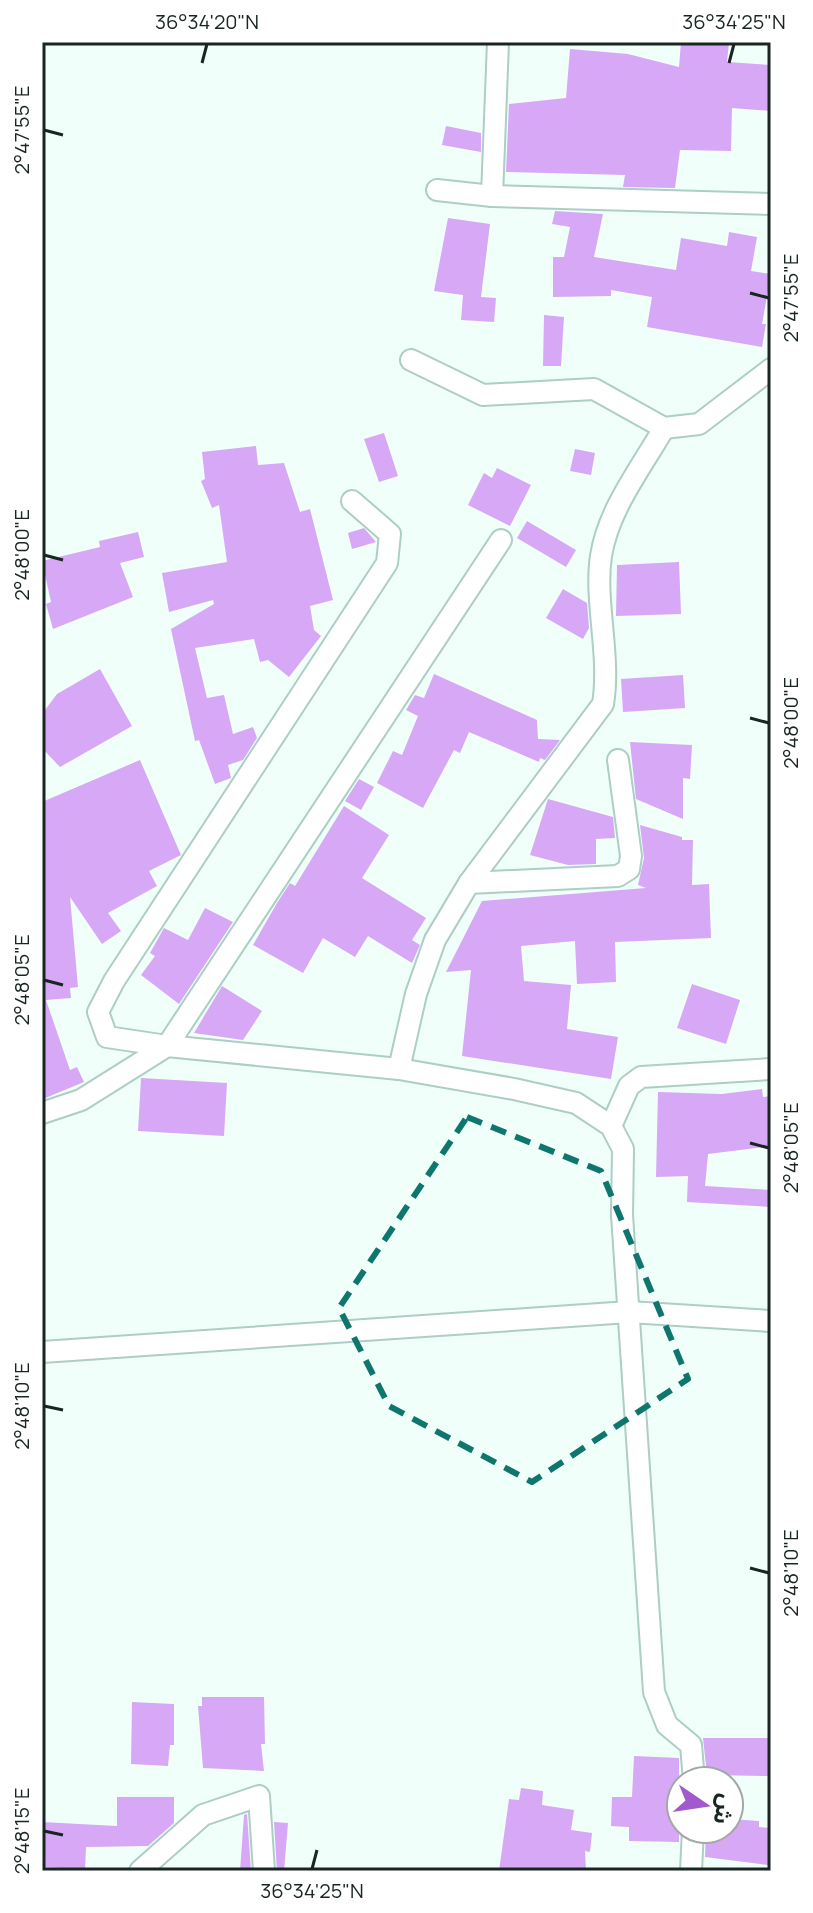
<svg xmlns="http://www.w3.org/2000/svg" width="813" height="1913" viewBox="0 0 813 1913" font-family="Manrope,'Noto Sans Arabic',sans-serif">
	<style>
		.building { fill: #d7a8f6 }
		.lines { fill: none; stroke-linecap: round; stroke-linejoin: round }
		.street-casing { stroke: #accec5; stroke-width: 24 }
		.street { stroke: #fff; stroke-width: 20 }
		.marked { fill: none; stroke: #0f766e; stroke-width: 6; stroke-dasharray: 16 10; stroke-linejoin: round }
		.ticks { fill: none; stroke: #182522; stroke-width: 3 }
		.neatline { fill: none; stroke: #182522; stroke-width: 3 }
		.ticks-label { font-size: 20px; text-anchor: middle; fill: #182522 }
	</style>
	<rect width="100%" height="100%" fill="#f1fffb"/>
	<g class="building">
		<polygon points="681,42 729,42 727,62 771,65 771,111 732,108 731,151 680,150 675,188 623,187 625,175 506,172 509,104 566,98 570,49 628,54 679,67"/>
		<polygon points="446,126 481,133 481,152 442,145"/>
		<polygon points="555,211 603,214 594,257 676,270 681,238 727,246 729,232 757,237 751,271 771,274 762,324 766,324 762,347 647,327 652,297 611,290 611,296 553,297 553,257 564,257 570,227 552,224"/>
		<polygon points="448,218 490,224 481,297 496,298 494,322 461,320 463,295 434,291"/>
		<polygon points="544,315 564,317 561,366 543,366"/>
		<polygon points="384,433 398,476 379,482 364,439"/>
		<polygon points="256,446 258,465 284,463 300,512 310,509 333,600 310,606 314,630 321,636 289,677 268,660 260,662 254,639 195,648 207,698 224,695 233,734 253,727 257,738 243,760 228,765 231,778 215,784 199,740 195,741 171,629 214,604 213,600 169,612 162,573 227,562 219,505 212,508 201,481 205,479 202,452"/>
		<polygon points="575,449 595,453 591,475 570,471"/>
		<polygon points="497,468 531,485 510,526 468,505 484,473 492,478"/>
		<polygon points="527,521 576,550 566,567 517,538"/>
		<polygon points="364,528 376,542 352,549 348,533"/>
		<polygon points="138,532 144,557 120,563 133,597 53,629 46,604 51,602 42,561 100,547 99,541"/>
		<polygon points="679,562 681,614 616,616 617,565"/>
		<polygon points="563,589 587,603 589,628 583,639 546,618"/>
		<polygon points="100,669 132,726 60,767 42,748 42,714 57,694"/>
		<polygon points="434,674 537,720 538,739 560,740 545,760 540,758 539,762 469,732 460,753 454,750 423,808 377,783 393,751 402,755 418,716 406,710 415,695 424,698"/>
		<polygon points="683,675 685,708 623,712 621,679"/>
		<polygon points="630,742 692,745 690,779 683,778 683,819 636,799"/>
		<polygon points="140,760 181,855 149,871 157,886 108,913 121,931 102,944 70,897 78,987 70,988 71,998 46,1000 70,1070 77,1067 84,1082 43,1099 42,802"/>
		<polygon points="359,779 374,787 361,810 345,801"/>
		<polygon points="548,799 613,817 615,838 596,839 596,864 568,865 530,855"/>
		<polygon points="344,806 389,835 362,878 426,918 412,940 420,945 412,963 368,936 355,957 323,938 303,973 253,945 277,903 290,883 295,886"/>
		<polygon points="640,825 682,837 682,840 693,840 692,885 709,884 711,938 615,942 616,982 577,984 575,941 521,946 524,981 571,985 567,1029 618,1037 611,1079 462,1056 471,970 446,972 482,901 646,888 638,885 644,858"/>
		<polygon points="205,908 233,922 179,1004 141,975 155,956 150,953 164,928 188,940"/>
		<polygon points="692,984 740,1000 726,1044 677,1028"/>
		<polygon points="222,986 262,1011 243,1040 194,1033"/>
		<polygon points="141,1078 227,1083 224,1136 138,1131"/>
		<polygon points="762,1089 763,1097 771,1096 771,1146 708,1154 705,1186 771,1190 771,1207 687,1202 688,1176 656,1177 658,1092 722,1094"/>
		<polygon points="202,1697 264,1697 265,1744 261,1744 264,1771 203,1768 198,1706 202,1706"/>
		<polygon points="132,1702 174,1704 174,1745 170,1745 168,1766 131,1764"/>
		<polygon points="703,1738 768,1738 768,1776 707,1775"/>
		<polygon points="634,1756 679,1758 679,1842 629,1841 629,1827 611,1826 612,1797 632,1797"/>
		<polygon points="521,1788 543,1791 542,1805 574,1810 571,1830 592,1833 590,1852 585,1851 586,1871 499,1871 509,1799 519,1800"/>
		<polygon points="117,1797 174,1797 174,1823 148,1846 86,1847 85,1869 42,1867 42,1822 117,1826"/>
		<polygon points="247,1814 251,1871 240,1871 244,1815"/>
		<polygon points="729,1819 759,1821 759,1827 770,1828 768,1865 705,1857 706,1829 729,1829"/>
		<polygon points="274,1822 288,1823 284,1871 277,1871"/>
	</g>
	<g class="lines">
		<defs>
			<g id="street">
				<polyline points="437,190 492,196 771,204"/>
				<polyline points="492,196 498,42"/>
				<polyline points="411,360 483,395 594,389 664,428 699,424 771,369"/>
				<polyline points="352,501 390,534 387,563 114,981 98,1012 107,1037 167,1046 501,540"/>
				<polyline points="469,883 618,876 629,869 631,856 618,760"/>
				<path d="M399,1069L416,994L435,940L469,883L603,704C611,655 594,601 601,556C608,510 641,468 664,428"/>
				<polyline points="42,1113 81,1100 167,1046 399,1069 514,1089 576,1103 611,1126 623,1149 622,1215 654,1692 667,1725 691,1745 694,1781"/>
				<polyline points="611,1126 629,1086 641,1077 771,1069"/>
				<polyline points="42,1352 629,1312 771,1321"/>
				<polyline points="140,1871 203,1815 259,1796 264,1871"/>
				<polyline points="691,1871 693,1829"/>
			</g>
		</defs>
		<use href="#street" class="street-casing"/>
		<use href="#street" class="street"/>
	</g>
	<path class="marked" d="M467,1117L601,1171L688,1379L532,1482L389,1406L339,1308Z"/>
	<path class="ticks" d="M202,63L207,44M729,63L734,44M44,130L63,135M750,293L769,298M44,555L63,560M750,718L769,723M44,980L63,985M750,1143L769,1148M44,1406L63,1410M750,1568L769,1573M44,1831L63,1835M312,1869L317,1850"/>
	<rect width="813" height="1913" fill="none" stroke="#ffffff" stroke-width="88"/>
	<g transform="translate(705 1805) rotate(103)"><circle r="38" fill="#ffffff" stroke="#a3a8a7" stroke-width="2"/>
	<path d="M0-6L14 30L0 20L-14 30Z" fill="#a259cd"/>
	<text y="-12" font-size="22" font-weight="bold" text-anchor="middle" fill="#182522">ش</text>
	</g>
	<rect x="44" y="44" width="725" height="1825" class="neatline"/>
	<g class="ticks-label">
		<text x="207" y="29">36°34'20"N</text>
		<text x="734" y="29">36°34'25"N</text>
		<text transform="translate(22 130) rotate(-90)" y="7">2°47'55"E</text>
		<text transform="translate(791 298) rotate(-90)" y="7">2°47'55"E</text>
		<text transform="translate(22 555) rotate(-90)" y="7">2°48'00"E</text>
		<text transform="translate(791 723) rotate(-90)" y="7">2°48'00"E</text>
		<text transform="translate(22 980) rotate(-90)" y="7">2°48'05"E</text>
		<text transform="translate(791 1148) rotate(-90)" y="7">2°48'05"E</text>
		<text transform="translate(22 1406) rotate(-90)" y="7">2°48'10"E</text>
		<text transform="translate(791 1573) rotate(-90)" y="7">2°48'10"E</text>
		<text transform="translate(22 1831) rotate(-90)" y="7">2°48'15"E</text>
		<text x="312" y="1898">36°34'25"N</text>
	</g>
</svg>
